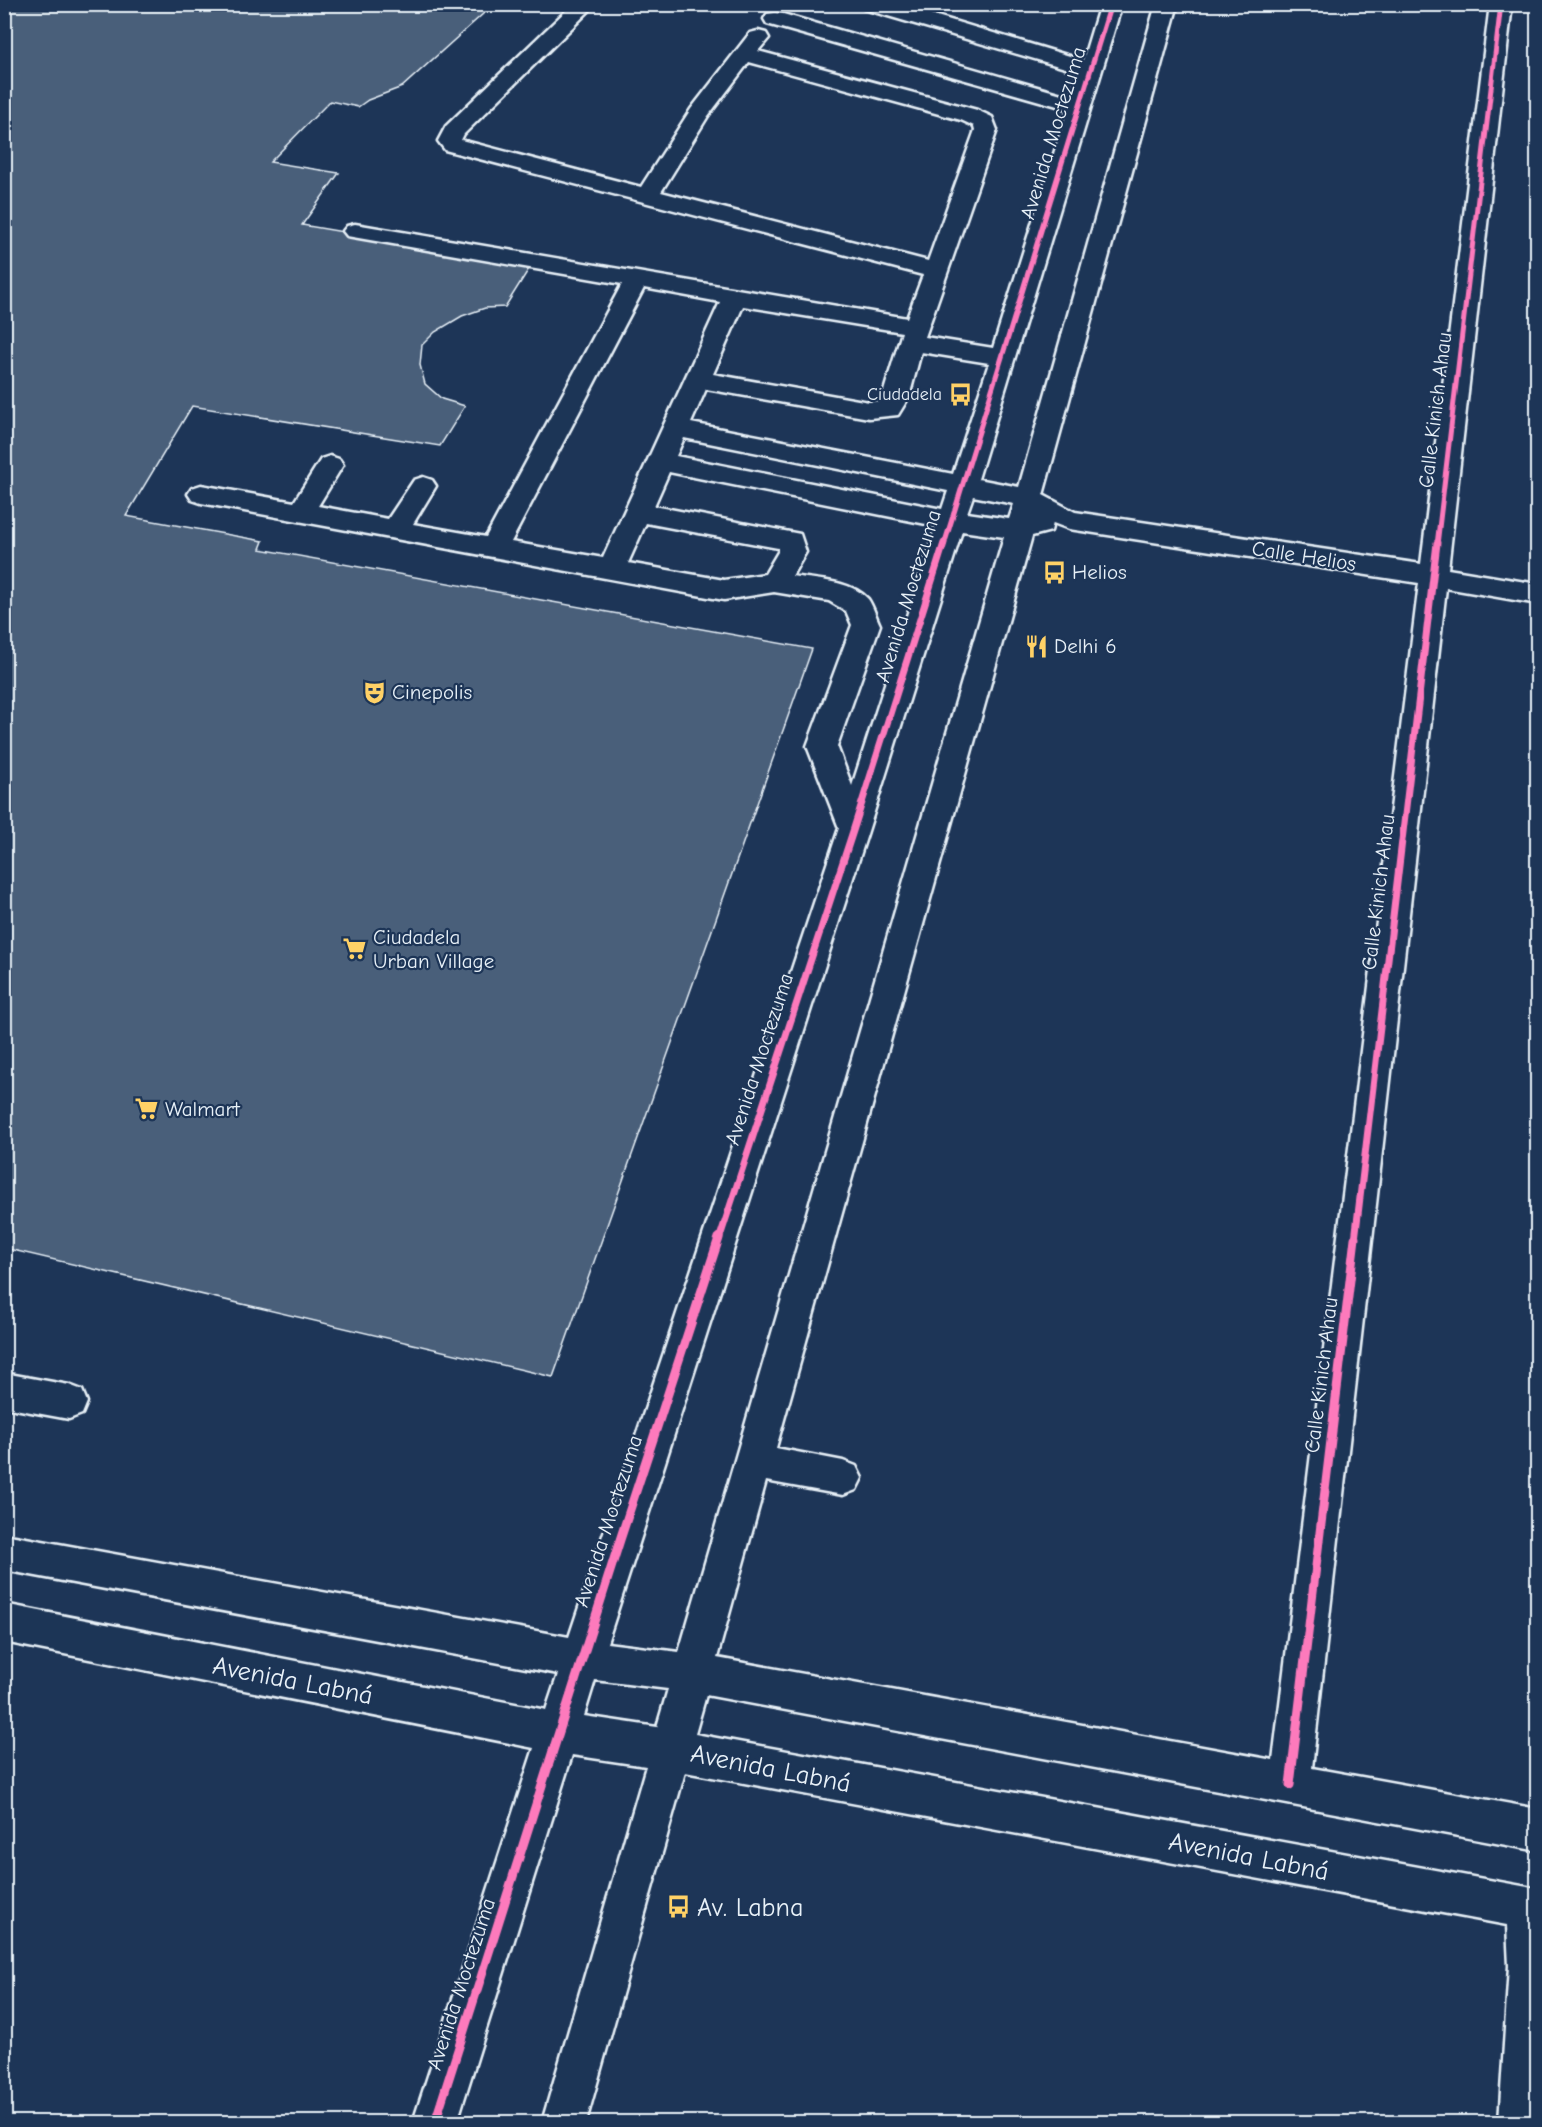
<svg xmlns="http://www.w3.org/2000/svg" width="1542" height="2127" viewBox="0 0 1542 2127" font-family="'Comic Neue',sans-serif">
	<style>
		.building { fill: #495e7a; stroke: #e8f1f8; stroke-width: 1.5 }
		.lines { fill: none; stroke-linecap: round; stroke-linejoin: round }
		.minor-casing { stroke: #e8f1f8; stroke-width: 5 }
		.minor { fill: #1d3557; fill-rule: evenodd }
		.cycleway-far2-casing { stroke: #1d3557; stroke-width: 8 }
		.cycleway-far1-casing { stroke: #1d3557; stroke-width: 10 }
		.cycleway-casing { stroke: #1d3557; stroke-width: 13 }
		.cycleway-far2 { stroke: #fd7abc; stroke-width: 5 }
		.cycleway-far1 { stroke: #fd7abc; stroke-width: 7 }
		.cycleway { stroke: #fd7abc; stroke-width: 9 }
		.labels { text-anchor: middle; stroke-width: 4.5; stroke-linejoin: round; paint-order: stroke }
		.far-poi-label { font-size: 18px; fill: #e8f1f8; stroke: #1d3557; text-anchor: end }
		.street-label { font-size: 21px; fill: #e8f1f8; stroke: #1d3557 }
		.poi-label { font-size: 21px; fill: #e8f1f8; stroke: #1d3557; text-anchor: start }
		.near-street-label { font-size: 26px; fill: #e8f1f8; stroke: #1d3557 }
		.near-poi-label { font-size: 26px; fill: #e8f1f8; stroke: #1d3557; text-anchor: start }
	</style>
	<rect width="100%" height="100%" fill="#1d3557"/>
	<filter id="ink" filterUnits="userSpaceOnUse"><feTurbulence type="fractalNoise" baseFrequency=".0167" numOctaves="2"/><feDisplacementMap in="SourceGraphic" scale="12" xChannelSelector="R" yChannelSelector="G"/><feConvolveMatrix kernelMatrix="1 2 1 2 8 2 1 2 1" color-interpolation-filters="sRGB"/></filter>
	<g filter="url(#ink)">
		<polygon class="building" points="4,4 494,4 402,87 368,100 358,107 330,101 270,162 339,173 302,225 532,264 505,307 485,308 462,316 435,332 422,345 420,365 425,384 442,399 465,406 440,446 192,406 126,516 263,541 260,549 812,649 553,1377 4,1248"/>
		<g class="lines">
			<defs>
				<g id="minor">
					<path d="M573,4H596L464,134L461,140L641,187L691,109L750,33L758,31L766,33L769,38L758,51L977,110L992,117L997,130L925,337L993,348L1068,109L767,24L764,19L767,14L775,13L783,14L1072,97L1079,72L864,9L862,4H897L1083,60L1100,4H1122L978,479L1019,487L1156,4H1178L1043,495L1075,512L1421,564L1490,4H1512L1448,569L1538,584V604L1446,588L1312,1768L1538,1809V1851L706,1695L695,1734L1538,1889V2122H1499L1509,1966L1507,1925L685,1772L586,2122H542L646,1766L572,1755L457,2122H413L534,1748L4,1642V1604L546,1710L558,1674L4,1570V1534L569,1637L839,828L807,746L852,625L846,611L829,601L774,592L724,600L201,503L192,500L188,494L192,488L201,485L294,502L321,459L330,456L339,459L343,465L318,506L388,519L414,480L423,477L432,480L436,486L413,524L486,537L622,284L347,236L343,231L347,226L355,224L907,318L923,275L445,150L438,141L446,126ZM749,62L961,120L974,126L975,130L928,261L661,192L708,116ZM644,288L720,302L603,558L511,542ZM743,306L902,332L881,401L869,402L713,374ZM921,352L989,363L953,474L691,423L706,389L869,418L898,415L909,397ZM684,438L948,491L942,509L676,456ZM669,472L936,526L852,786L837,746L880,625C876,617 873,606 868,599C851,580 815,580 792,576L806,552L800,534L654,506ZM973,496L1014,504L1009,519L967,513ZM646,523L778,548V552L765,574L724,580L628,563ZM1053,523L1069,529L1419,583L1273,1760L717,1658L766,1481L843,1495L856,1490L862,1478L856,1466L843,1461L776,1448L1032,536L1051,531ZM962,531L1004,537L679,1652L607,1643L869,828ZM595,1680L668,1689L657,1727L584,1716Z"/>
					<polygon points="4,1373 69,1385 82,1390 87,1402 82,1414 69,1419 4,1407"/>
				</g>
			</defs>
			<use href="#minor" class="minor-casing"/>
			<use href="#minor" class="minor"/>
			<defs>
				<g id="cycleway-far2">
					<polyline points="944,545 1111,4"/>
					<polyline points="1437,545 1501,4"/>
				</g>
				<g id="cycleway-far1">
					<polyline points="719,1240 854,828 944,543"/>
					<polyline points="1355,1240 1437,543"/>
				</g>
				<g id="cycleway">
					<polyline points="1290,1785 1355,1238"/>
					<polyline points="435,2122 620,1540 719,1238"/>
				</g>
			</defs>
			<use href="#cycleway-far2" class="cycleway-far2-casing"/>
			<use href="#cycleway-far1" class="cycleway-far1-casing"/>
			<use href="#cycleway" class="cycleway-casing"/>
			<use href="#cycleway-far2" class="cycleway-far2"/>
			<use href="#cycleway-far1" class="cycleway-far1"/>
			<use href="#cycleway" class="cycleway"/>
		</g>
	</g>
	<defs>
		<symbol id="bus-bare" viewBox="-9 -9 18 18"><path d="M-5-6H5V4H4V6H2V4H-2V6H-4V4H-5ZM-3.5-4V0h7V-4ZM-3.5 1.2v1.5H-2V1.2ZM2 1.2v1.5H3.5V1.2Z" fill="#ffd166" stroke="#1d3557" stroke-width="2.5" paint-order="stroke"/></symbol>
		<symbol id="restaurant-bare" viewBox="-9 -9 18 18"><path d="M-5-6h1v4h1v-4h1v4h1v-4h1v5L-1.5 .5V6h-2V.5L-5-1ZM5-6V6H3V1.5H1.5Q1.5-4 5-6Z" fill="#ffd166" stroke="#1d3557" stroke-width="2.5" paint-order="stroke"/></symbol>
		<symbol id="theatre-bare" viewBox="-9 -9 18 18"><path d="M-5-5.5Q0-4 5-5.5V0Q5 5 0 6Q-5 5-5 0ZM-3.3-2.5H-1v1.5H-3.3ZM1-2.5H3.3v1.5H1ZM-2.8 1Q0 5.5 2.8 1Z" fill="#ffd166" stroke="#1d3557" stroke-width="2.5" paint-order="stroke"/></symbol>
		<symbol id="supermarket-bare" viewBox="-9 -9 18 18"><path d="M-6-5.5h2.5l.6 2H6L4.5 2H-2.5L-4.4-4H-6ZM-1.5 3.2a1.3 1.3 0 1 0 .1 0ZM3 3.2a1.3 1.3 0 1 0 .1 0Z" fill="#ffd166" stroke="#1d3557" stroke-width="2.5" paint-order="stroke"/></symbol>
	</defs>
	<g fill-rule="evenodd">
		<use href="#bus-bare" x="944" y="378" width="33" height="33"/>
		<use href="#bus-bare" x="1038" y="556" width="33" height="33"/>
		<use href="#restaurant-bare" x="1020" y="630" width="33" height="33"/>
		<use href="#theatre-bare" x="358" y="676" width="33" height="33"/>
		<use href="#supermarket-bare" x="338" y="932" width="33" height="33"/>
		<use href="#supermarket-bare" x="130" y="1092" width="33" height="33"/>
		<use href="#bus-bare" x="662" y="1890" width="33" height="33"/>
	</g>
	<g class="labels">
		<g class="far-poi-label">
			<text x="942" y="400">Ciudadela</text>
		</g>
		<g class="street-label">
			<text transform="translate(1053 133) rotate(-73)" y="7">Avenida Moctezuma</text>
			<text transform="translate(1435 410) rotate(-83)" y="7">Calle Kinich Ahau</text>
			<text transform="translate(1304 556) rotate(9)" y="7">Calle Helios</text>
			<text transform="translate(908 596) rotate(-73)" y="7">Avenida Moctezuma</text>
			<text transform="translate(1378 892) rotate(-83)" y="7">Calle Kinich Ahau</text>
			<text transform="translate(759 1059) rotate(-72)" y="7">Avenida Moctezuma</text>
			<text transform="translate(1321 1375) rotate(-83)" y="7">Calle Kinich Ahau</text>
			<text transform="translate(608 1521) rotate(-72)" y="7">Avenida Moctezuma</text>
			<text transform="translate(461 1984) rotate(-72)" y="7">Avenida Moctezuma</text>
		</g>
		<g class="poi-label">
			<text x="1072" y="579">Helios</text>
			<text x="1054" y="653">Delhi 6</text>
			<text x="392" y="699">Cinepolis</text>
			<text x="373" y="944">Ciudadela<tspan x="373" dy="24">Urban Village</tspan></text>
			<text x="165" y="1116">Walmart</text>
		</g>
		<g class="near-street-label">
			<text transform="translate(293 1680) rotate(11)" y="9">Avenida Labná</text>
			<text transform="translate(771 1768) rotate(11)" y="9">Avenida Labná</text>
			<text transform="translate(1249 1856) rotate(11)" y="9">Avenida Labná</text>
		</g>
		<g class="near-poi-label">
			<text x="697" y="1916">Av. Labna</text>
		</g>
	</g>
	<rect width="1542" height="2127" fill="none" stroke="#1d3557" stroke-width="24"/>
	<rect x="12" y="12" width="1518" height="2103" fill="none" stroke="#e8f1f8" stroke-width="2" filter="url(#ink)"/>
</svg>
